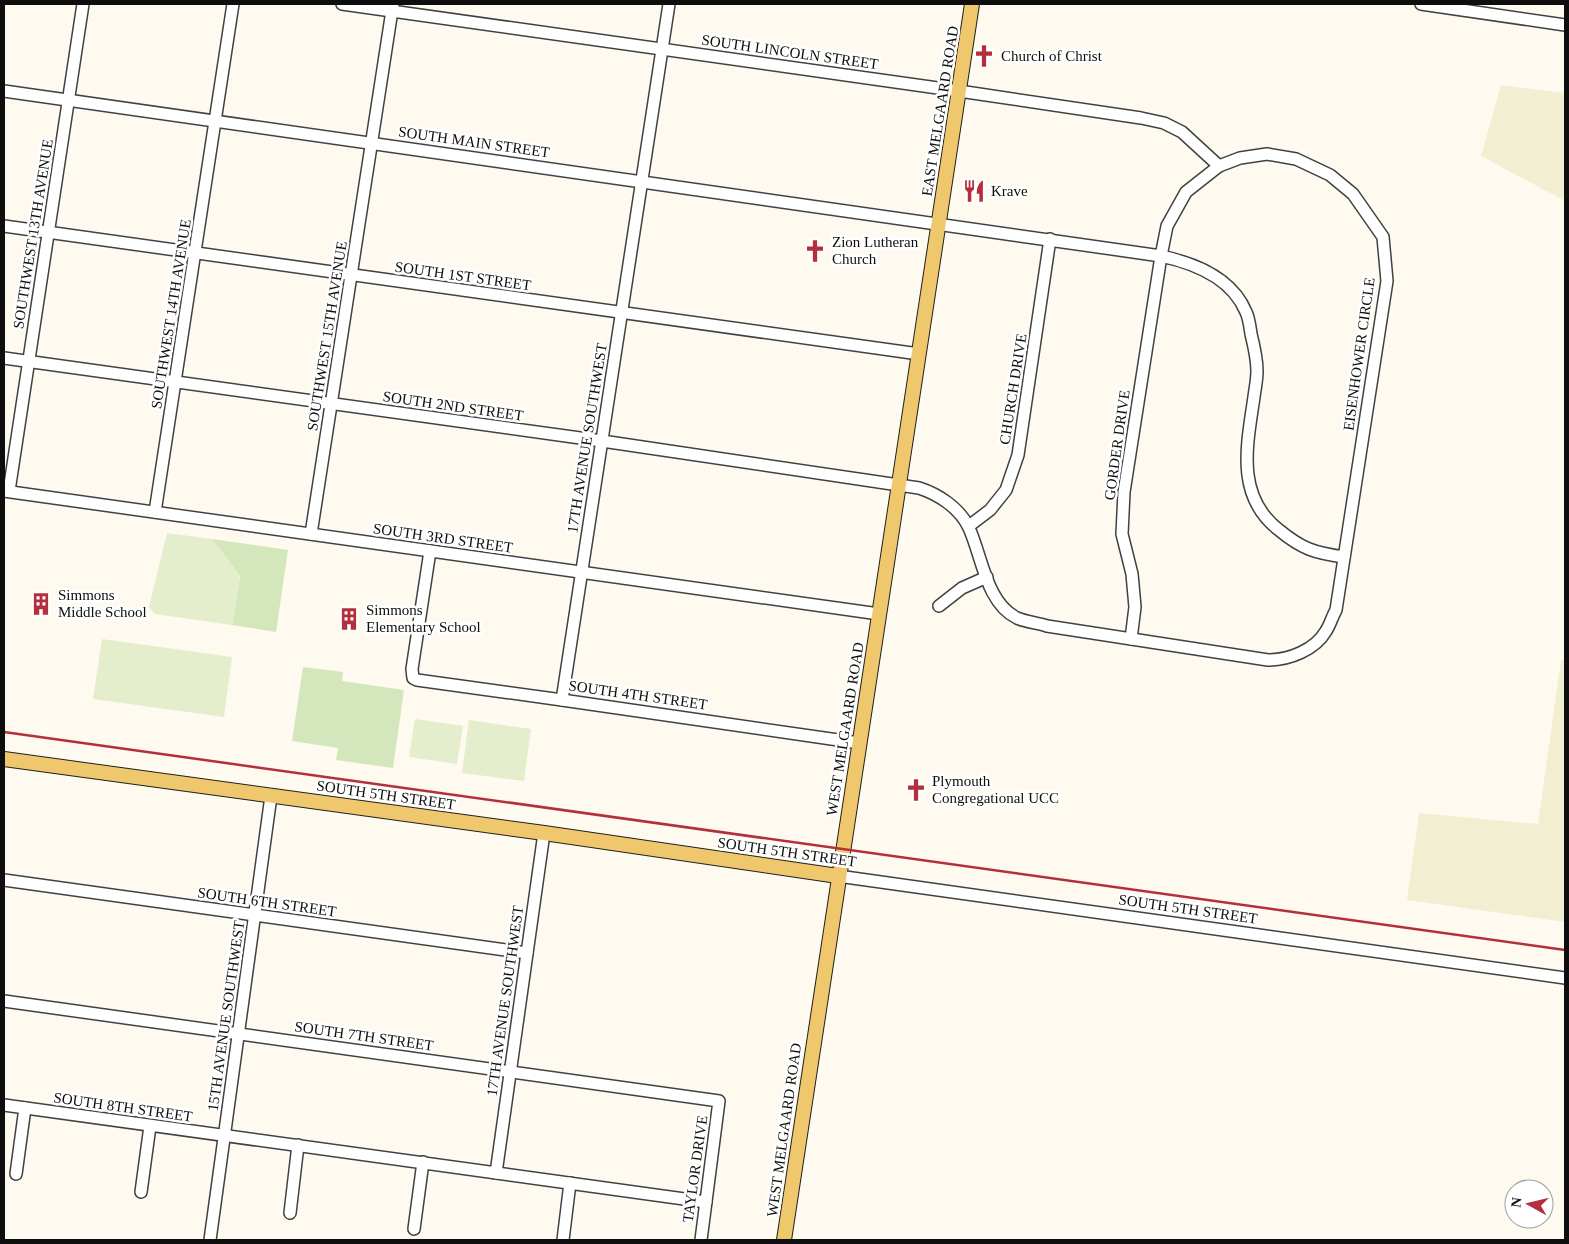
<svg xmlns="http://www.w3.org/2000/svg" width="1569" height="1244" viewBox="0 0 1569 1244" font-family="Georgia,serif">
	<style>
		.farmland { fill: #f2eed1 }
		.green { fill: #d4e6bb }
		.pitch { fill: #e4eecc }
		.lines { fill: none; stroke-linecap: round; stroke-linejoin: round }
		.minor-casing { stroke: #414141; stroke-width: 14 }
		.major-casing { stroke: #1f1f1f; stroke-width: 16 }
		.minor { stroke: #fff; stroke-width: 11 }
		.major { stroke: #efc86e; stroke-width: 14 }
		.rail { stroke: #b42f3d; stroke-width: 2.5 }
		.labels { text-anchor: middle; stroke-width: 5; stroke-linejoin: round; paint-order: stroke }
		.street-label { font-size: 15px; fill: #0e0e0e; stroke: #fff }
		.poi-label { font-size: 15px; fill: #0e0e0e; stroke: #fff; text-anchor: start }
	</style>
	<rect width="100%" height="100%" fill="#fefaef"/>
	<g class="farmland">
		<polygon points="1501,85 1565,93 1565,201 1481,156"/>
		<polygon points="1561,660 1565,660 1565,922 1407,900 1419,813 1538,824"/>
	</g>
	<g class="green">
		<polygon points="212,539 288,550 276,632 232,625 240,576"/>
		<polygon points="303,667 343,672 342,681 404,690 393,768 336,760 338,748 292,741"/>
	</g>
	<g class="pitch">
		<polygon points="167,533 212,539 240,576 232,625 155,614 149,607"/>
		<polygon points="102,639 232,657 224,717 93,699"/>
		<polygon points="415,719 463,726 457,764 409,757"/>
		<polygon points="469,720 531,729 524,781 462,773"/>
	</g>
	<g class="lines">
		<defs>
			<g id="minor">
				<polyline points="342,4 959,91 1141,118 1164,123 1182,132 1219,166"/>
				<polyline points="1421,4 1565,25"/>
				<path d="M4,91L1161,256L1167,226L1186,192L1219,166L1240,158L1267,154L1296,159L1330,175L1353,194L1383,237L1387,281L1336,610C1332,617 1330,625 1326,631C1315,650 1289,660 1268,660L1047,626C1038,623 1026,622 1017,618C986,603 982,556 969,528C960,508 938,494 919,488L602,441L4,358"/>
				<polyline points="4,226 919,354"/>
				<polyline points="4,491 879,614"/>
				<polyline points="9,491 83,4"/>
				<polyline points="155,512 233,4"/>
				<polyline points="969,526 990,510 1006,490 1018,455 1050,239"/>
				<polyline points="311,534 393,4"/>
				<polyline points="430,551 412,669 413,678 417,680 562,700 859,743"/>
				<polyline points="939,606 962,588 987,577"/>
				<path d="M1131,639L1135,607L1132,574L1122,534L1124,492L1161,256C1194,263 1232,278 1246,312C1249,318 1250,327 1251,334C1254,346 1257,359 1257,371C1257,380 1255,389 1254,397C1247,445 1235,496 1279,530C1302,549 1315,553 1344,557"/>
				<polyline points="562,700 669,4"/>
				<polyline points="838,876 1565,978"/>
				<polyline points="4,880 527,953"/>
				<polyline points="4,1001 719,1101 701,1240"/>
				<polyline points="4,1105 706,1202"/>
				<polyline points="496,1173 544,833"/>
				<polyline points="16,1174 25,1108"/>
				<polyline points="141,1192 150,1126"/>
				<polyline points="290,1213 298,1145"/>
				<polyline points="414,1229 423,1162"/>
				<polyline points="210,1240 271,796"/>
				<polyline points="563,1240 570,1183"/>
			</g>
			<g id="major">
				<polyline points="4,759 544,833 838,876"/>
				<polyline points="784,1240 972,4"/>
			</g>
		</defs>
		<use href="#minor" class="minor-casing"/>
		<use href="#major" class="major-casing"/>
		<use href="#minor" class="minor"/>
		<use href="#major" class="major"/>
		<polyline class="rail" points="4,732 1565,950"/>
	</g>
	<defs>
		<symbol id="church-bare" viewBox="-9 -9 18 18"><path d="M-1.2-6h2.4v3.5h3.3v2.4h-3.3V6h-2.4V-.1h-3.3v-2.4h3.3Z" fill="#b42f3d" stroke="#fff" stroke-width="2.5" paint-order="stroke"/></symbol>
		<symbol id="restaurant-bare" viewBox="-9 -9 18 18"><path d="M-5-6h1v4h1v-4h1v4h1v-4h1v5L-1.5 .5V6h-2V.5L-5-1ZM5-6V6H3V1.5H1.5Q1.5-4 5-6Z" fill="#b42f3d" stroke="#fff" stroke-width="2.5" paint-order="stroke"/></symbol>
		<symbol id="building-bare" viewBox="-9 -9 18 18"><path d="M-4-6H4V6H1V3H-1V6H-4ZM-2.5-4.3h1.7v1.8h-1.7ZM.8-4.3h1.7v1.8H.8ZM-2.5-1h1.7V.8h-1.7ZM.8-1h1.7V.8H.8Z" fill="#b42f3d" stroke="#fff" stroke-width="2.5" paint-order="stroke"/></symbol>
	</defs>
	<g fill-rule="evenodd">
		<use href="#church-bare" x="968" y="40" width="32" height="32"/>
		<use href="#restaurant-bare" x="958" y="175" width="32" height="32"/>
		<use href="#church-bare" x="799" y="235" width="32" height="32"/>
		<use href="#building-bare" x="25" y="588" width="32" height="32"/>
		<use href="#building-bare" x="333" y="603" width="32" height="32"/>
		<use href="#church-bare" x="900" y="774" width="32" height="32"/>
	</g>
	<g class="labels">
		<g class="street-label">
			<text transform="translate(790 52) rotate(8)" y="5">SOUTH LINCOLN STREET</text>
			<text transform="translate(940 111) rotate(-81)" y="5">EAST MELGAARD ROAD</text>
			<text transform="translate(474 142) rotate(8)" y="5">SOUTH MAIN STREET</text>
			<text transform="translate(33 234) rotate(-81)" y="5">SOUTHWEST 13TH AVENUE</text>
			<text transform="translate(463 276) rotate(8)" y="5">SOUTH 1ST STREET</text>
			<text transform="translate(171 314) rotate(-81)" y="5">SOUTHWEST 14TH AVENUE</text>
			<text transform="translate(327 336) rotate(-81)" y="5">SOUTHWEST 15TH AVENUE</text>
			<text transform="translate(1359 354) rotate(-82)" y="5">EISENHOWER CIRCLE</text>
			<text transform="translate(1013 389) rotate(-81)" y="5">CHURCH DRIVE</text>
			<text transform="translate(453 406) rotate(8)" y="5">SOUTH 2ND STREET</text>
			<text transform="translate(587 438) rotate(-81)" y="5">17TH AVENUE SOUTHWEST</text>
			<text transform="translate(1117 445) rotate(-82)" y="5">GORDER DRIVE</text>
			<text transform="translate(443 538) rotate(8)" y="5">SOUTH 3RD STREET</text>
			<text transform="translate(638 695) rotate(8)" y="5">SOUTH 4TH STREET</text>
			<text transform="translate(845 729) rotate(-81)" y="5">WEST MELGAARD ROAD</text>
			<text transform="translate(386 795) rotate(8)" y="5">SOUTH 5TH STREET</text>
			<text transform="translate(787 852) rotate(8)" y="5">SOUTH 5TH STREET</text>
			<text transform="translate(267 902) rotate(8)" y="5">SOUTH 6TH STREET</text>
			<text transform="translate(1188 909) rotate(8)" y="5">SOUTH 5TH STREET</text>
			<text transform="translate(505 1001) rotate(-82)" y="5">17TH AVENUE SOUTHWEST</text>
			<text transform="translate(226 1016) rotate(-82)" y="5">15TH AVENUE SOUTHWEST</text>
			<text transform="translate(364 1036) rotate(8)" y="5">SOUTH 7TH STREET</text>
			<text transform="translate(123 1107) rotate(8)" y="5">SOUTH 8TH STREET</text>
			<text transform="translate(784 1130) rotate(-82)" y="5">WEST MELGAARD ROAD</text>
			<text transform="translate(695 1169) rotate(-82)" y="5">TAYLOR DRIVE</text>
		</g>
		<g class="poi-label">
			<text x="1001" y="61">Church of Christ</text>
			<text x="991" y="196">Krave</text>
			<text x="832" y="247">Zion Lutheran<tspan x="832" dy="17">Church</tspan></text>
			<text x="58" y="600">Simmons<tspan x="58" dy="17">Middle School</tspan></text>
			<text x="366" y="615">Simmons<tspan x="366" dy="17">Elementary School</tspan></text>
			<text x="932" y="786">Plymouth<tspan x="932" dy="17">Congregational UCC</tspan></text>
		</g>
	</g>
	<rect width="1569" height="1244" fill="none" stroke="#0e0e0e" stroke-width="10"/>
	<g transform="translate(1529 1204) rotate(278)"><circle r="24" fill="#ffffff" stroke="#9f9f9f"/>
	<path d="M0-4L9 19L0 12L-9 19Z" fill="#b42f3d"/>
	<text y="-8" font-size="14" font-weight="bold" text-anchor="middle" fill="#0e0e0e">N</text>
	</g>
</svg>
